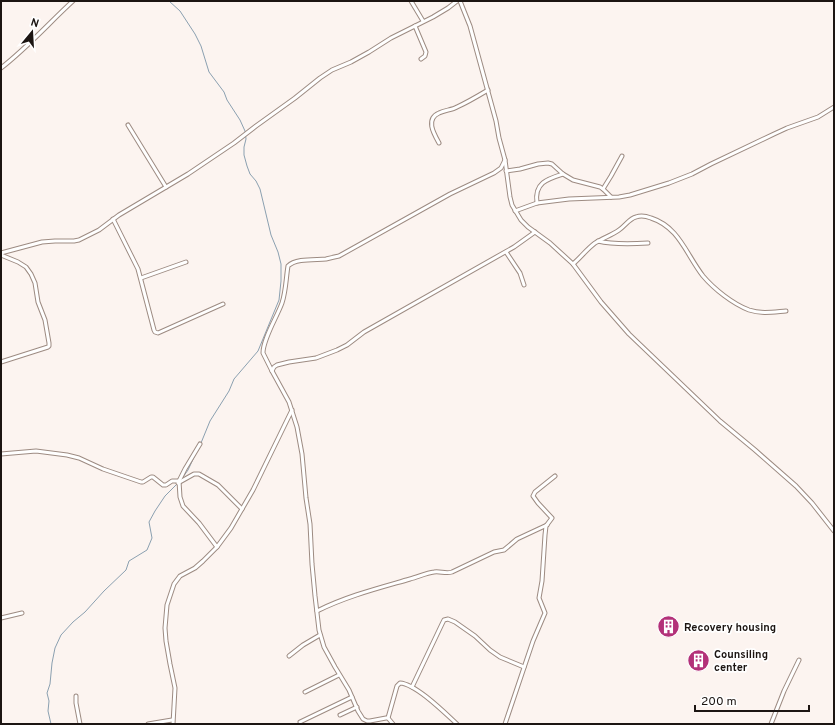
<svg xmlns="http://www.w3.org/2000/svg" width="835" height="725" viewBox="0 0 835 725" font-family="Overpass,sans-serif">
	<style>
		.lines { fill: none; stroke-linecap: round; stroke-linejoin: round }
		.stream { stroke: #8ba0b0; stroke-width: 1 }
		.street-casing { stroke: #9d8b82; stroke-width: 5 }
		.street { stroke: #fff; stroke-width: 3 }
		.labels { text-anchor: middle; stroke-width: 3.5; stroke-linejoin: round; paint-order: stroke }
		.poi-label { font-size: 11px; font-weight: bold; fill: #1c1512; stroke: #fff; text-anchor: start }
	</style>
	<rect width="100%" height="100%" fill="#fcf4f0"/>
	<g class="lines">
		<g class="stream">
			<polyline points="169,1 180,11 195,34 201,46 209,72 224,92 227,100 240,120 245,131 246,139 244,147 244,155 247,166 250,174 256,181 260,189 271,235 278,252 281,264 281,281 279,300 258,351 234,379 229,391 210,421 201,443"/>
			<polyline points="183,477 188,470 196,453"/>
			<polyline points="51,724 48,711 49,701 47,693 50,684 52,663 55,648 61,635 73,622 85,612 104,591 126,570 129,561 147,550 152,538 149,522 155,511 165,496 177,484"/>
		</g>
		<defs>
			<g id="street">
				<polyline points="411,1 423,21"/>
				<polyline points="460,1 470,26 496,121 499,138 505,160 510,197 512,205 521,220 528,227 550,243 573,264 601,302 629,334 720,421 755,450 796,486 812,503 834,531"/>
				<polyline points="415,26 426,52 425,56 421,59"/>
				<path d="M1,68C27,48 49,23 73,1"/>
				<polyline points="128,125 166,187"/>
				<path d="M439,143C434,134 425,119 439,113C445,110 452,110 457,107C468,102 478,96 488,90"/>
				<polyline points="506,171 520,169 538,164 548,163 552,164 563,174 573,180 600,187 603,189 611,197"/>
				<polyline points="603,189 611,176 622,156"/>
				<path d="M537,203C534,183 547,179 563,174"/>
				<polyline points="515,211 537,203 569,199 619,197 630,195 669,183 692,174 711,164 774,134 787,128 818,117 834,107"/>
				<polyline points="113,219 138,269 154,330 155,332 158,333 223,304"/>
				<path d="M598,241C614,245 632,244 648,243"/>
				<polyline points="506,252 520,273 524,285"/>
				<polyline points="1,253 42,242 55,241 74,241 79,240 99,230 119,215 188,174 234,143 256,126 295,98 320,78 332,70 351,62 369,52 391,38 433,17 448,8 457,1"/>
				<polyline points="1,255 18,262 26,267 31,274 35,283 38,302 45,320 49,343 49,346 48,347 1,362"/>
				<path d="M573,264C581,257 587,249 595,243C603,238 612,235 619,230C625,226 630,218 636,217C641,215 646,216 651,218C679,227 686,254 703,276C714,289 733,304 749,310C761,314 773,312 786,311"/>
				<polyline points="141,278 186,262"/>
				<polyline points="272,371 274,367 277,365 289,362 316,358 337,350 347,345 364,332 514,247 535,232"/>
				<polyline points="200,444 185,469 179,481 180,497 183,506 199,523 217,547"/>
				<polyline points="1,454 36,451 67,455 79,458 103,469 141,482 143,482 151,477 153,477 163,485 166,485 172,481 179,481"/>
				<polyline points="178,483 194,474 199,474 218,485 242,509"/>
				<path d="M317,611C347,596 379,588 410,579C418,577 426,573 434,572C440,571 446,574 452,572L494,552L504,550L517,539L547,525"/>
				<polyline points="1,618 22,613"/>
				<polyline points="289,656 303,645 320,635"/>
				<polyline points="412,687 442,624 444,620 448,619 455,622 475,636 490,650 500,657 524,667"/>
				<polyline points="305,692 339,675"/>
				<polyline points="76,696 76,703 80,724"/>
				<polyline points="340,715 357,707"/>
				<path d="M388,718L397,686L400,683C416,684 445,713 457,724"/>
				<polyline points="300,722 352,697"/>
				<polyline points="148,724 172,720"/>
				<polyline points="173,724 175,688 170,664 166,641 165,628 167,605 174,584 180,576 195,568 203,561 217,547 231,528 253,490 292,410"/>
				<path d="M393,724L388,718H386L370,721H367L363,719L358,711L349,690L335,667L324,647L319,630L315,596L312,564L310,524L306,498L302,454L297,427L289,402L272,371L263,353C263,339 277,317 282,303C286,291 286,278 288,266C296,258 315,260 326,259C330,258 334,257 339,256L450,194L494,173L501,168L505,160"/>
				<polyline points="505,724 533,641 545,613 539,598 542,581 545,535 546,526 552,518 538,503 533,496 535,492 555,476"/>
				<polyline points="771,724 784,691 799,660"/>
			</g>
		</defs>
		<use href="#street" class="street-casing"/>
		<use href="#street" class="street"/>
	</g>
	<defs>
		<symbol id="building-disc" viewBox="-11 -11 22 22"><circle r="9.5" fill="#b33179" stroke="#fff"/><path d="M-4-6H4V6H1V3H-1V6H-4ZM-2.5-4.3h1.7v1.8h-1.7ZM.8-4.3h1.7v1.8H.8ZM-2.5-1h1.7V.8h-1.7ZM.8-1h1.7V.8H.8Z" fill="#fff"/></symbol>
	</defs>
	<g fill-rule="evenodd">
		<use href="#building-disc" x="656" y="614" width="25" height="25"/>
		<use href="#building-disc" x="686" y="648" width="25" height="25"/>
	</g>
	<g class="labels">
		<g class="poi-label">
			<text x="684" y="631">Recovery housing</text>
			<text x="714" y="658">Counsiling<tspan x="714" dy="13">center</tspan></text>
		</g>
	</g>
	<rect width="835" height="725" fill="none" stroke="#1c1512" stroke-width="4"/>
	<g transform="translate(32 32) rotate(18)" stroke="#ffffff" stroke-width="3" paint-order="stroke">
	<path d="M0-3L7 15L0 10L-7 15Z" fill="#1c1512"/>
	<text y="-6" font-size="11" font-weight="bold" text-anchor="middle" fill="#1c1512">N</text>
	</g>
	<path d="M695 705v6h114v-6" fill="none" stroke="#1c1512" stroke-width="2"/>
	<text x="701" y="705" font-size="12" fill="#1c1512" stroke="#ffffff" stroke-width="3" paint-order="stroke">200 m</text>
</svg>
